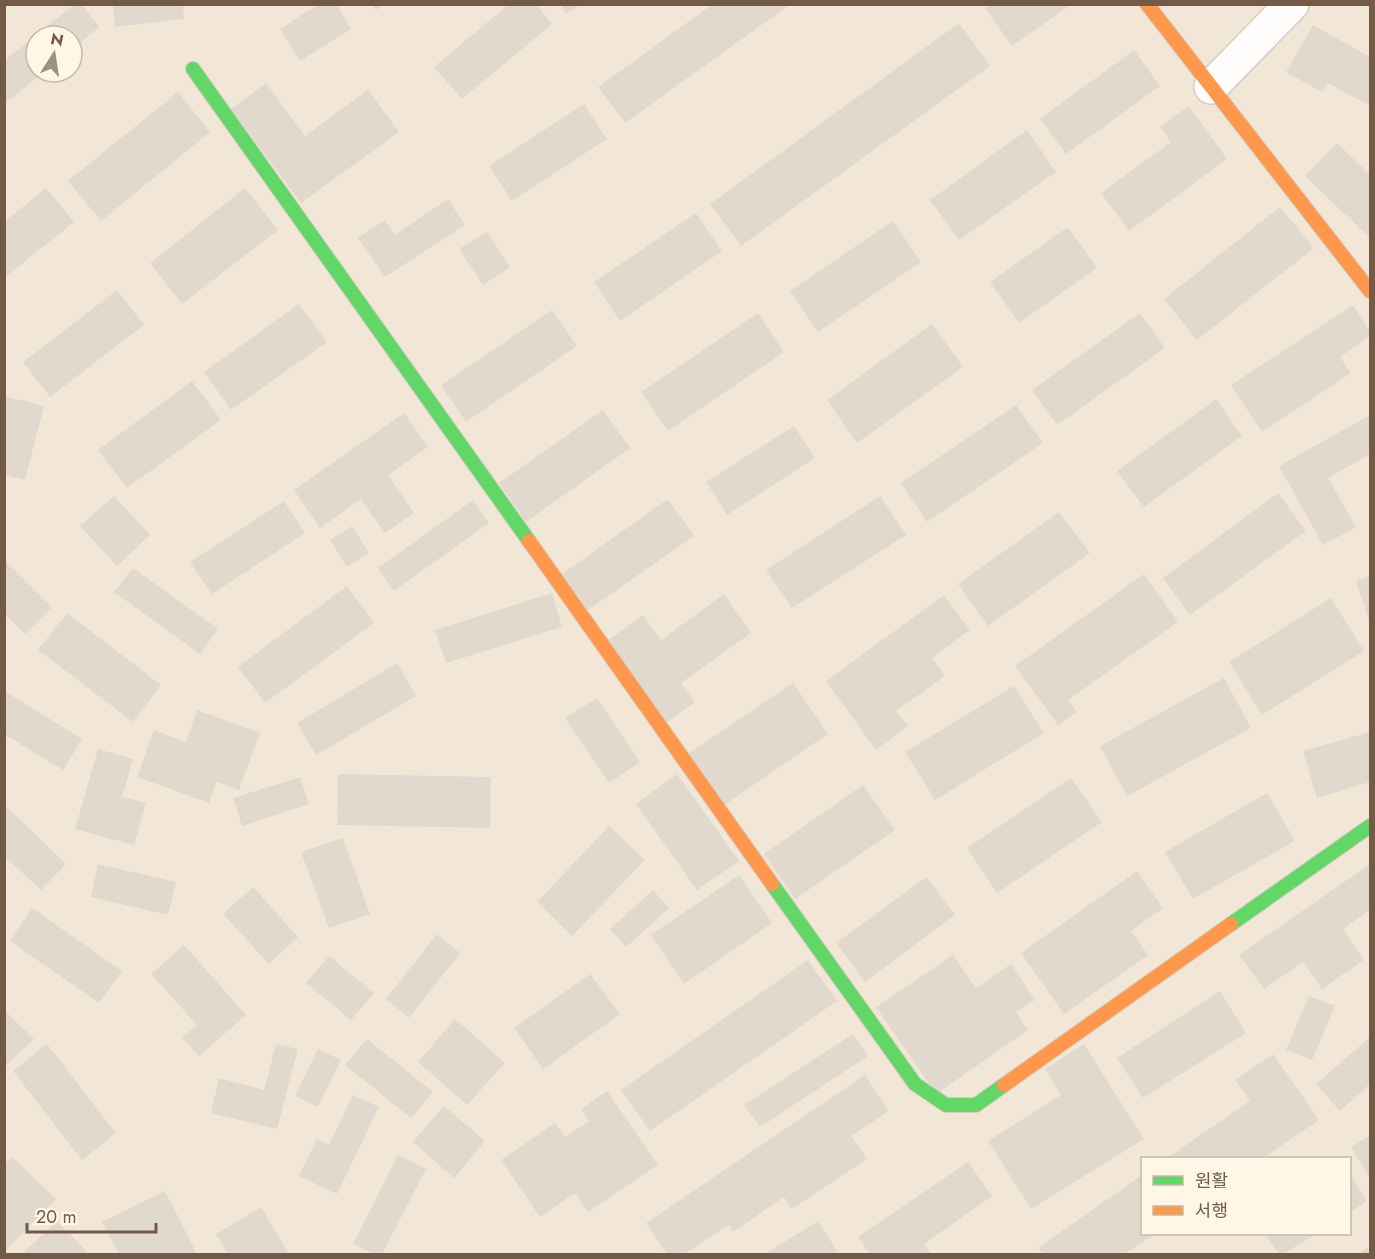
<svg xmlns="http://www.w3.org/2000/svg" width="1375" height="1259" viewBox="0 0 1375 1259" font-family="Jost,'Noto Sans KR',sans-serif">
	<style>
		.residential { fill: #f2e7d6; fill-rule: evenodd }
		.building { fill: #e2d9ce }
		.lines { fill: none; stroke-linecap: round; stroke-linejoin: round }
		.street-casing { stroke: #d5ccc1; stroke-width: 36 }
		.fast-casing { stroke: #d6cdc3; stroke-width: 16 }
		.slow-casing { stroke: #d6cdc3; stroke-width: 16 }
		.street { stroke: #fefdfb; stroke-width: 33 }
		.fast { stroke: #63d668; stroke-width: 14 }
		.slow { stroke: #ff974d; stroke-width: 14 }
	</style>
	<rect width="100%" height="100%" fill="#f6f1e6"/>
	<path class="residential" d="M5,5H1370V1254H5ZM36,36H72V72H36ZM1142,1158H1350V1234H1142Z"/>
	<g class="building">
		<polygon points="75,4 81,4 99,27 72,50 72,36 36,36 36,72 44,72 4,104 4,61"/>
		<polygon points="113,4 183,4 184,19 115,27"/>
		<polygon points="319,4 336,4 351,29 300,61 280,29"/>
		<polygon points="372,4 384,4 376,10"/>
		<polygon points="509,4 536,4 552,24 462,99 434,67"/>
		<polygon points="560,4 579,4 566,14"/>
		<polygon points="713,4 791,4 625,123 598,87"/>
		<polygon points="990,4 1072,4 1012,46 985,8"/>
		<polygon points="959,23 990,66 741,246 710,204"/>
		<polygon points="1313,25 1370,57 1370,106 1328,83 1322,92 1286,72"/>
		<polygon points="1134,50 1160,86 1066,154 1040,119"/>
		<polygon points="266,83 305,136 368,90 399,132 301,203 231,109"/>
		<polygon points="178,92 210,132 101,221 68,181"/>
		<polygon points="584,104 607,139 512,201 489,166"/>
		<polygon points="1189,106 1227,159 1129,231 1101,193 1171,142 1160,127"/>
		<polygon points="1027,130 1056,172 959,240 930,200"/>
		<polygon points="1337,143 1370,175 1370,238 1305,176"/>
		<polygon points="46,188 74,222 4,278 4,222"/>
		<polygon points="245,188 278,230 182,304 150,263"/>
		<polygon points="448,199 465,225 385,277 358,238 385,220 395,235"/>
		<polygon points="1280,207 1314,248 1197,340 1164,299"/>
		<polygon points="696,213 722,251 620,321 594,282"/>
		<polygon points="893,221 921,262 818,332 790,291"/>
		<polygon points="1068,227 1097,268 1019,323 990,282"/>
		<polygon points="487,232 510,267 483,285 459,249"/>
		<polygon points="117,290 144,325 50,397 23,362"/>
		<polygon points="299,304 327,342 231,410 204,372"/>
		<polygon points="1353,305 1370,331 1370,336 1340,357 1351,373 1262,432 1231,385"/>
		<polygon points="552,310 577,346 466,422 441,385"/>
		<polygon points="758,313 784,352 668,431 641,392"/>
		<polygon points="1140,313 1165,348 1057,425 1032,390"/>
		<polygon points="932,324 963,367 857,443 827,400"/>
		<polygon points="192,381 221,420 127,488 98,450"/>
		<polygon points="4,396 44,406 25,480 4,475"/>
		<polygon points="1216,399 1242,436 1144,507 1117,471"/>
		<polygon points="1016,405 1043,443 927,522 901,483"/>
		<polygon points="603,410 630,448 526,522 499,483"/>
		<polygon points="404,413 428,447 388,475 414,513 385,533 361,499 320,528 294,490"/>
		<polygon points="1370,415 1370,454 1328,478 1356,527 1323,545 1279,466"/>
		<polygon points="794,426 815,458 727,515 706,482"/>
		<polygon points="1278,493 1306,531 1190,615 1163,578"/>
		<polygon points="114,496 150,535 117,566 80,526"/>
		<polygon points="880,496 906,535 792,608 766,570"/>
		<polygon points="668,499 694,536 588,610 562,574"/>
		<polygon points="473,500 489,523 394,591 378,568"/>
		<polygon points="284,501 305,533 212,594 190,562"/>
		<polygon points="1059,512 1090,553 988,626 958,584"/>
		<polygon points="352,526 369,553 347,567 330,540"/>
		<polygon points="4,559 52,607 25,634 4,613"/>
		<polygon points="133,568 218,629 200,654 114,592"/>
		<polygon points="1144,574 1178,622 1068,700 1077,712 1058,725 1015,666"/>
		<polygon points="1370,576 1370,623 1356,581"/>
		<polygon points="347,586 374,623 265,703 238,667"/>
		<polygon points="552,593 562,627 446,663 435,630"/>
		<polygon points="724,594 751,633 681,683 695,702 667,722 608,640 643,615 661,640"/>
		<polygon points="944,595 970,630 932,658 945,676 896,711 908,726 876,750 826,681"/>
		<polygon points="1331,598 1364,651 1262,715 1229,662"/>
		<polygon points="67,613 161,685 133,722 38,650"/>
		<polygon points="397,663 416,696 316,755 297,723"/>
		<polygon points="1224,678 1251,728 1127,796 1100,746"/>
		<polygon points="793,683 828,734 724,805 689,753"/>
		<polygon points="1014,686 1044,733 935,800 905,752"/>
		<polygon points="6,692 82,739 63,770 4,734"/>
		<polygon points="597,698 640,762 609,783 565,718"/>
		<polygon points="197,710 260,733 239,790 216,782 209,803 137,777 154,730 186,742"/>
		<polygon points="1370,732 1370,782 1317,798 1303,751"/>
		<polygon points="98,749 133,759 122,797 146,803 134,845 75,829"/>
		<polygon points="338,774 491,777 490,828 337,825"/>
		<polygon points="677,774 739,861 697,890 636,804"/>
		<polygon points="300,777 309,804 242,826 233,798"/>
		<polygon points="1071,778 1102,822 997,893 967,848"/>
		<polygon points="863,785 895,830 795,899 764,854"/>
		<polygon points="1267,793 1295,841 1193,899 1165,852"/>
		<polygon points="4,804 66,864 41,890 4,856"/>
		<polygon points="609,826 645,860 572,936 537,902"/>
		<polygon points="343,838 370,914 329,928 301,852"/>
		<polygon points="98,864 176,882 168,915 91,897"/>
		<polygon points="1370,864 1370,910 1343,929 1364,960 1322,989 1303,962 1264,989 1239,955"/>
		<polygon points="1137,871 1163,908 1131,931 1148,955 1064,1014 1021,953"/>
		<polygon points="739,875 772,923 684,984 651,935"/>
		<polygon points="926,877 955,915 865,982 836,943"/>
		<polygon points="253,887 298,937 269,964 223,914"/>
		<polygon points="653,890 669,908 626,947 610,929"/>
		<polygon points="32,908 122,971 99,1003 10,941"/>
		<polygon points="437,934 460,953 409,1018 386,999"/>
		<polygon points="184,945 246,1015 199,1056 182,1038 197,1025 151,974"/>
		<polygon points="953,955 976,988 1011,964 1035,1000 1016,1012 1028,1030 936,1094 876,1007"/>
		<polygon points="329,956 374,993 351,1020 306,983"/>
		<polygon points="808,960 837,1001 650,1131 621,1090"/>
		<polygon points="590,974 620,1014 543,1069 514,1028"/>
		<polygon points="1220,991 1246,1033 1143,1098 1117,1058"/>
		<polygon points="1309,996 1335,1006 1312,1060 1286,1050"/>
		<polygon points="4,1010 34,1039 4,1067"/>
		<polygon points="455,1019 505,1063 467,1105 418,1062"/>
		<polygon points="853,1034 868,1056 760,1127 744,1105"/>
		<polygon points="1370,1037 1370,1084 1340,1111 1316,1084"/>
		<polygon points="367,1039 433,1092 411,1118 345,1065"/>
		<polygon points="47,1044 116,1133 82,1160 13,1071"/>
		<polygon points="276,1044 298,1049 277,1129 211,1113 219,1078 264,1090"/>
		<polygon points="1084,1044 1144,1139 1031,1209 988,1141 1061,1095 1045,1069"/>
		<polygon points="318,1049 341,1060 318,1107 295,1096"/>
		<polygon points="1273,1054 1319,1120 1263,1158 1167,1158 1250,1101 1235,1080"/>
		<polygon points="865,1075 889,1111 851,1136 867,1159 792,1209 784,1197 733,1232 729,1225 684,1254 667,1254 646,1223"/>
		<polygon points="607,1091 658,1165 588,1212 575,1193 540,1217 501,1160 555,1123 565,1137 589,1121 581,1109"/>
		<polygon points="353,1095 379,1107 337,1194 299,1176 317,1139 329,1145"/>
		<polygon points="444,1106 485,1141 454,1178 413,1142"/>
		<polygon points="1370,1135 1370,1176 1369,1177 1351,1147"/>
		<polygon points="398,1155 426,1169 382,1254 374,1254 353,1244"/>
		<polygon points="12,1157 56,1199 4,1252 4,1164"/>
		<polygon points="968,1162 992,1196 924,1244 931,1254 870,1254 858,1237"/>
		<polygon points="1350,1174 1367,1201 1350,1212"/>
		<polygon points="1142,1175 1142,1234 1155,1234 1124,1254 1043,1254 1038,1248"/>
		<polygon points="165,1191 197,1254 119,1254 102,1222"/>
		<polygon points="261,1207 289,1254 228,1254 216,1234"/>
		<polygon points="57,1221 89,1254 22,1254"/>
		<polygon points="818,1221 839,1254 765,1254"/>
		<polygon points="1265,1234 1316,1234 1283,1254 1279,1254"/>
		<polygon points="1370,1246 1370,1254 1358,1254"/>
	</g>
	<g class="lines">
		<defs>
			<polyline id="street" points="1211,87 1292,4"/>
			<g id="fast">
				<polyline points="193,69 529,541"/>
				<polyline points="772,884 915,1084 946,1105 976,1105 1004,1085"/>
				<polyline points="1231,924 1370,826"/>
			</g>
			<g id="slow">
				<polyline points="1147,4 1370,291"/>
				<polyline points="529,541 772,884"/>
				<polyline points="1004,1085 1231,924"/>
			</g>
		</defs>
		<use href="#street" class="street-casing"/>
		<use href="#fast" class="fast-casing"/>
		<use href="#slow" class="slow-casing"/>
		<use href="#street" class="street"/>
		<use href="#fast" class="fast"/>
		<use href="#slow" class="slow"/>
	</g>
	<rect width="1375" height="1259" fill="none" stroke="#735a47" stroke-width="12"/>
	<rect x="1141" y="1157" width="210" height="78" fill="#fff7e6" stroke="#c7b8a6" stroke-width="1.5"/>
	<rect x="1153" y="1176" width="30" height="9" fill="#63d668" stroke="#c7b8a6" stroke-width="1.5"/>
	<text x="1195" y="1187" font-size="18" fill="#735a47">원활</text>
	<rect x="1153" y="1206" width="30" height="9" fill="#ff974d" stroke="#c7b8a6" stroke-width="1.5"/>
	<text x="1195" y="1217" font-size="18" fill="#735a47">서행</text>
	<g transform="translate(54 54) rotate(12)"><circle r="28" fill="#fff7e6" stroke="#c7b8a6" stroke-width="1.5"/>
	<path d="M0-4.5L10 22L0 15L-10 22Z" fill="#a18f7f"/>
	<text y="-9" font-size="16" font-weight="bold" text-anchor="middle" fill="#735a47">N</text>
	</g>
	<path d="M27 1223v9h129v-9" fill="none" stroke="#735a47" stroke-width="3"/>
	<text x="36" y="1223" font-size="18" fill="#735a47" stroke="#fff7e6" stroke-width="4.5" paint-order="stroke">20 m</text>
</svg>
